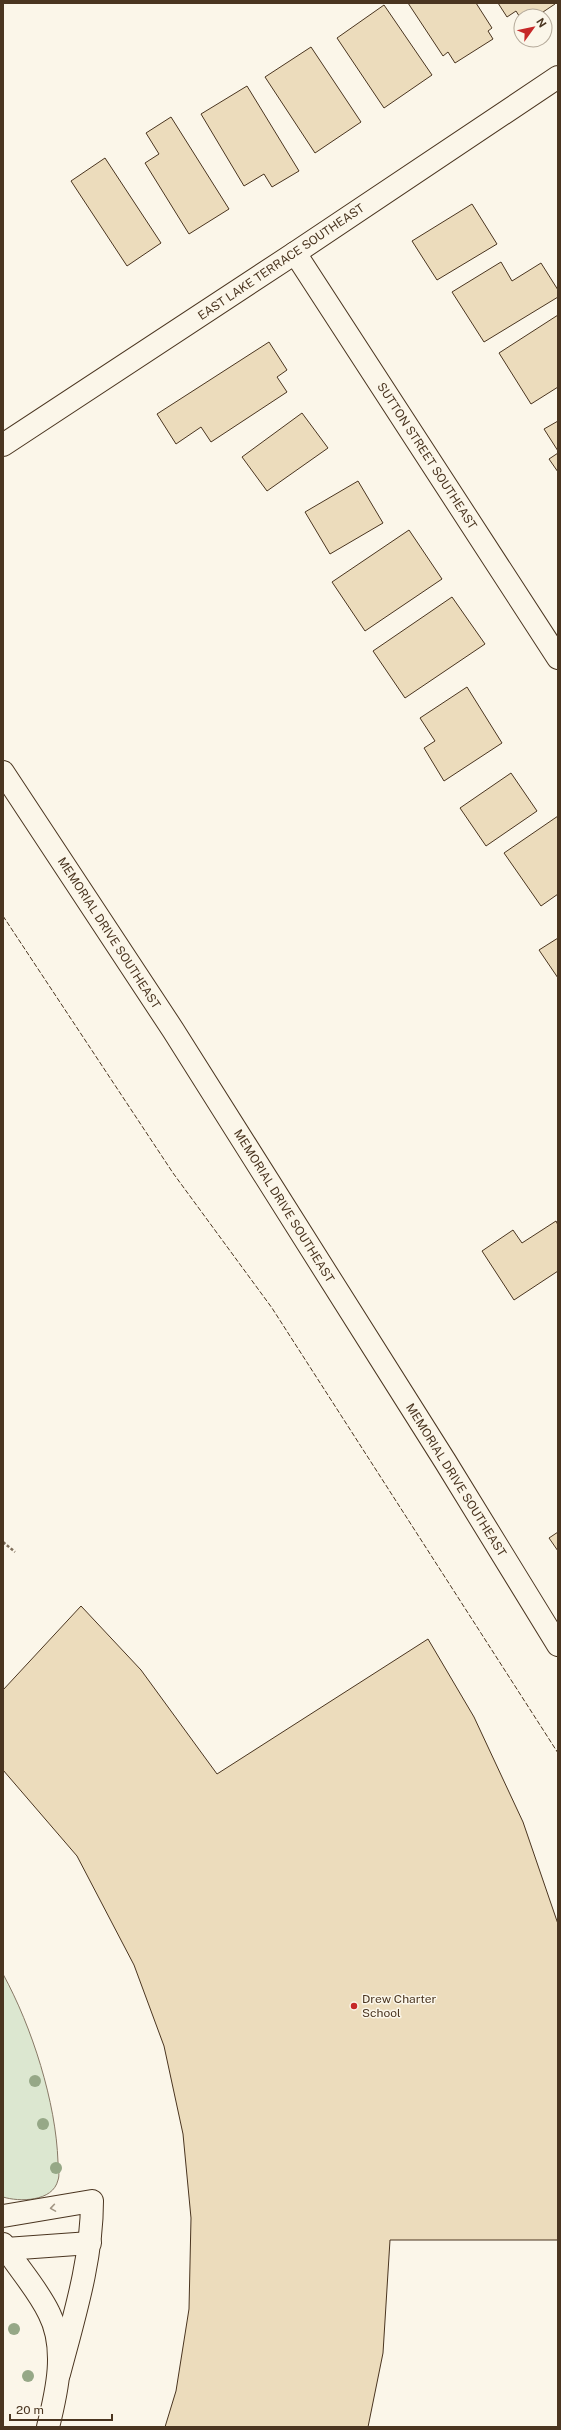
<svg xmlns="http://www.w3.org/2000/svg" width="561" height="2430" viewBox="0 0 561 2430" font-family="'Public Sans',sans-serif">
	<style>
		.green { fill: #dce7d0; stroke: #887966 }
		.building { fill: #ecdcbc; stroke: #4a3520 }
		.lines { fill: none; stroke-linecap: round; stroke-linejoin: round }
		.minor-casing { stroke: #4a3520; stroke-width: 24 }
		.major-casing { stroke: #4a3520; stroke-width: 24 }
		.path { stroke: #7f6f5c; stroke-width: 2.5; stroke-dasharray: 3 2; stroke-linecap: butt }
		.minor { stroke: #fbf6e9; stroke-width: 22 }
		.major { stroke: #fbf6e9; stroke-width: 22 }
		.fence { stroke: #4a3520; stroke-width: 1; stroke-dasharray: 5 2; stroke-linecap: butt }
		.tree { fill: #96a887 }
		.oneway { stroke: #a29684 }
		.poi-dot { fill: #c62828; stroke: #fbf6e9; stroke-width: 1.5 }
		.labels { text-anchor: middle; stroke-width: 3; stroke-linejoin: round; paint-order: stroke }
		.street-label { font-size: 12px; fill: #4a3520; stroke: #fbf6e9 }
		.poi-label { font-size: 12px; fill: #4a3520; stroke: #fbf6e9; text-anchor: start }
	</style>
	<rect width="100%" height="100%" fill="#fbf6e9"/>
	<path class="green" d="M3,1974C32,2027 56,2102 58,2162C58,2168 60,2175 58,2180C53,2202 19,2202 3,2197Z"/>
	<g class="building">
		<polygon points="408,3 476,3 492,28 488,31 493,39 455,63 448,52 443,56"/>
		<polygon points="498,3 554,3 555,4 537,16 521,16 521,19 516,11 507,17"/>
		<polygon points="384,5 432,75 384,108 337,38"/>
		<polygon points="311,47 361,122 315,153 265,77"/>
		<polygon points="247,86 299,171 272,187 264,174 244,186 201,114"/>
		<polygon points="171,117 229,209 189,234 145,163 159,154 146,133"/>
		<polygon points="105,158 161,243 127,266 71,181"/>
		<polygon points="472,204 497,244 437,280 412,241"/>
		<polygon points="501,262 512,281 541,263 558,290 558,297 484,342 452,292"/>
		<polygon points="558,315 558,387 531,404 499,353"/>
		<polygon points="269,342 287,370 277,377 287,392 211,442 201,427 176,444 157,414"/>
		<polygon points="302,413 328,448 267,491 242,457"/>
		<polygon points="558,421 558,451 544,429"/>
		<polygon points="558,453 558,472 549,459"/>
		<polygon points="358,481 383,523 330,554 305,512"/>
		<polygon points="409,530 442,579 365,631 332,582"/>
		<polygon points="452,597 485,644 405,698 373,651"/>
		<polygon points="467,687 502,743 444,781 424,748 435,741 420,718"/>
		<polygon points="511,773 537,811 486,846 460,808"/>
		<polygon points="558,816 558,894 541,906 504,853"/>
		<polygon points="558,938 558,978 539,950"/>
		<polygon points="556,1221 558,1225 558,1271 514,1300 482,1251 513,1230 522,1243"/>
		<polygon points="558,1532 558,1551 549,1538"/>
		<polygon points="81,1606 141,1670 217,1774 428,1639 474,1717 523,1822 558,1924 558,2240 390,2240 383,2353 368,2427 165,2427 176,2391 189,2309 191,2218 183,2134 164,2046 134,1965 77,1856 3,1770 3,1690"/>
	</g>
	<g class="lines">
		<defs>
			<g id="minor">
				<polyline points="295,253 558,658"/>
				<polyline points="3,445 295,253 558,77"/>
				<path d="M3,2216L92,2201C92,2260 74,2317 59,2374"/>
				<path d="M3,2244C17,2267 37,2288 49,2313C67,2348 57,2391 48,2427"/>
				<polyline points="6,2249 90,2243"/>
			</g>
			<polyline id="major" points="3,772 173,1030 445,1461 558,1645"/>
		</defs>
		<use href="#minor" class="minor-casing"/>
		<use href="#major" class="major-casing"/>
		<polyline class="path" points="3,1542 15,1552"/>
		<use href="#minor" class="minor"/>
		<use href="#major" class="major"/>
		<polyline class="fence" points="3,916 173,1173 272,1308 558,1753"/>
	</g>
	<g class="tree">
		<circle cx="35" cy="2081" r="6"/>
		<circle cx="43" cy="2124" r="6"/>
		<circle cx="56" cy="2168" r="6"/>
		<circle cx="14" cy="2329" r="6"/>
		<circle cx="28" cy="2376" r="6"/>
	</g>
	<defs><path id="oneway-chevron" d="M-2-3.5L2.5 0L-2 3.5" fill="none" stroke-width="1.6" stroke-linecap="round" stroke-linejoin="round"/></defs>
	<use class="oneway" href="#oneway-chevron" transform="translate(53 2208) rotate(171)"/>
	<circle class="poi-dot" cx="354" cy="2006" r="4"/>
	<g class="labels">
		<g class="street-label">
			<text transform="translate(281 262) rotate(-34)" y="4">EAST LAKE TERRACE SOUTHEAST</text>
			<text transform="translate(427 456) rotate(57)" y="4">SUTTON STREET SOUTHEAST</text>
			<text transform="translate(109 933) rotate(57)" y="4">MEMORIAL DRIVE SOUTHEAST</text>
			<text transform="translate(284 1206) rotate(58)" y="4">MEMORIAL DRIVE SOUTHEAST</text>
			<text transform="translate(456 1480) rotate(58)" y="4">MEMORIAL DRIVE SOUTHEAST</text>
		</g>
		<g class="poi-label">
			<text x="362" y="2003">Drew Charter<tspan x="362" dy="14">School</tspan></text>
		</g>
	</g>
	<rect width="561" height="2430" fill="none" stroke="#4a3520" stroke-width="8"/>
	<g transform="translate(533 28) rotate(57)"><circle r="19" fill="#fbf6e9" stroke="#b4a999"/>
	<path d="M0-3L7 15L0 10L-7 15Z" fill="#c62828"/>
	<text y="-6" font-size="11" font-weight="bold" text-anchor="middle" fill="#4a3520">N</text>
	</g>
	<path d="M10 2414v6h102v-6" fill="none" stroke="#4a3520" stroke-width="2"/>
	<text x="16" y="2414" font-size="12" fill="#4a3520" stroke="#fbf6e9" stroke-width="3" paint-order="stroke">20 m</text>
</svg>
